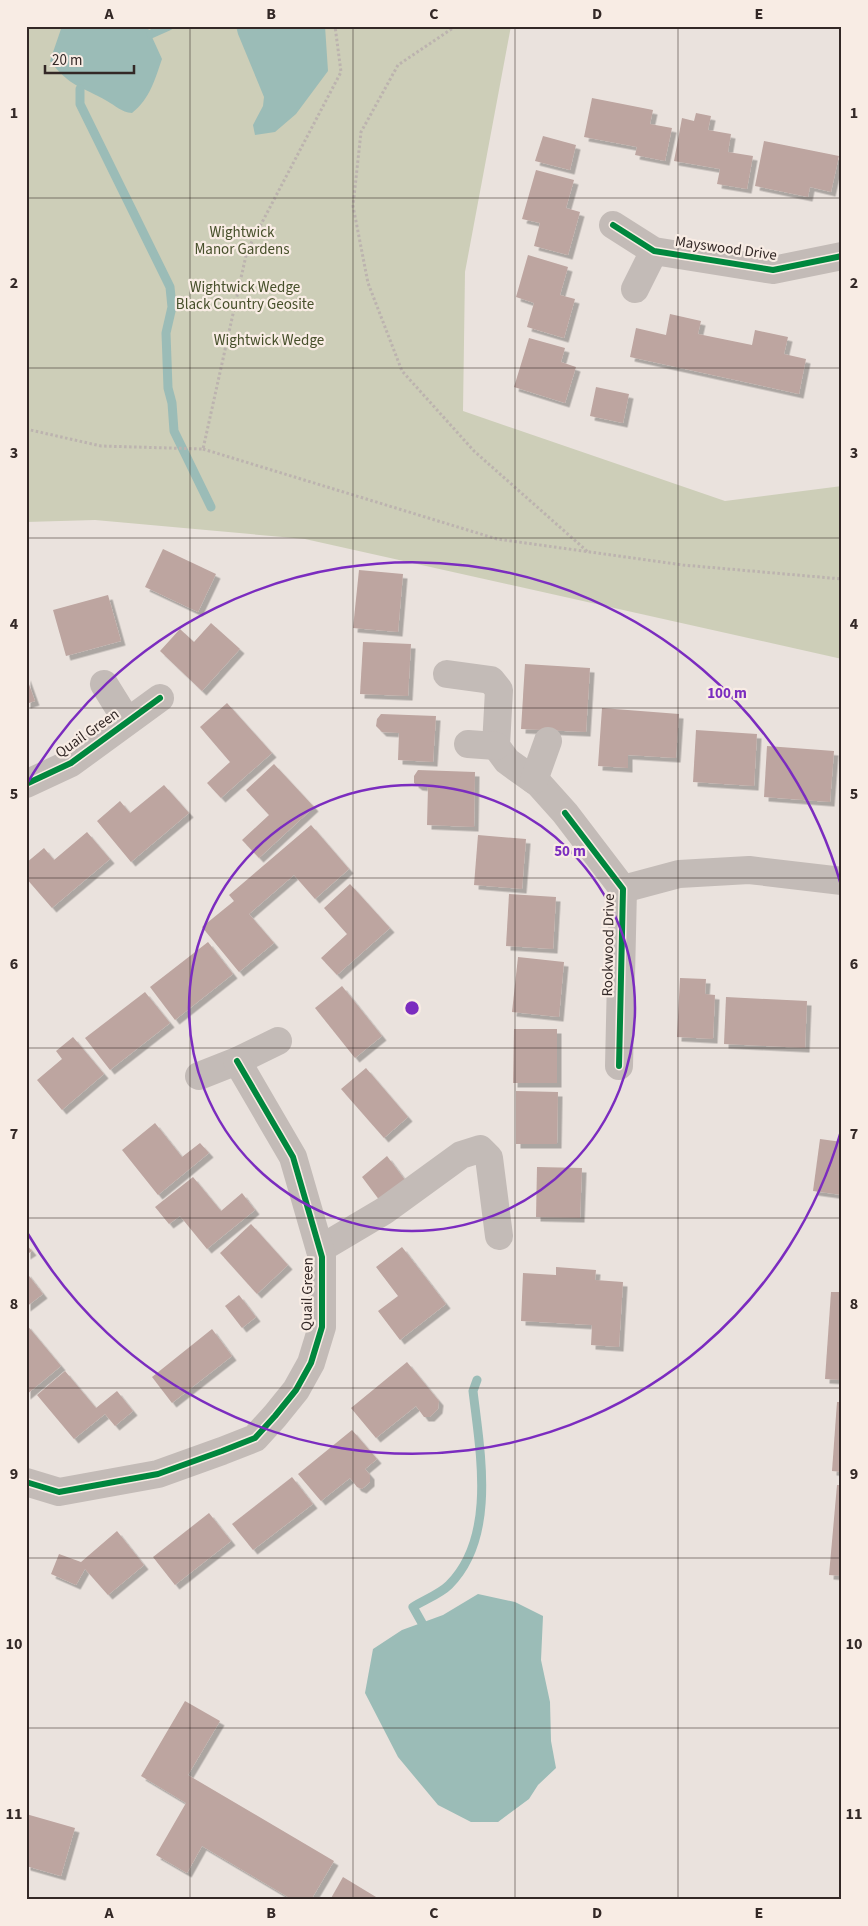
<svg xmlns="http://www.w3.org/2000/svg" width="868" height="1926" viewBox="0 0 868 1926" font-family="'Source Sans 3',sans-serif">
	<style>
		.green { fill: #cdceb8 }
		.water { fill: #9bbcb7 }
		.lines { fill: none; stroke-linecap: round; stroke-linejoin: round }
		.stream { stroke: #9bbcb7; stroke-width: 9 }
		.building { fill: #bda5a0; filter: url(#shadow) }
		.path { stroke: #bcb3af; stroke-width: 3; stroke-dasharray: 2.5 2.5; stroke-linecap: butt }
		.minor { stroke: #c3bbb7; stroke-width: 28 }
		.cycleway-casing { stroke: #f8ece4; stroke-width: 9 }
		.cycleway { stroke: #00873e; stroke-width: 6 }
		.grid { fill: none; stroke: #332826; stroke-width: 1; stroke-opacity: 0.55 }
		.ring { fill: none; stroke: #7b2cbf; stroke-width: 2.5 }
		.labels { text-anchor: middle; stroke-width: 4.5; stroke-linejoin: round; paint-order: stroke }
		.park-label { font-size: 15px; fill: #47502b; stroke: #f8ece4 }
		.street-label { font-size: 15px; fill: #332826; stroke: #f8ece4 }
		.centre { fill: #7b2cbf; stroke: #f8ece4; stroke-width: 2.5 }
		.ring-label { font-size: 15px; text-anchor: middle; font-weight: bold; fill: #7b2cbf; stroke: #f8ece4; stroke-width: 4.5; stroke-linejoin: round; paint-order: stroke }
		.neatline { fill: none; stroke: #332826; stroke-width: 2 }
		.grid-label { font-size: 16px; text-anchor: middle; font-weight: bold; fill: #332826 }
	</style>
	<defs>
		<filter id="shadow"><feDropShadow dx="4.5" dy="4.5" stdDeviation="0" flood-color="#0004"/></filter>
	</defs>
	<rect width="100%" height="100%" fill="#eae2dd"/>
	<polygon class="green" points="26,26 511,26 465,272 463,411 725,501 842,486 842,659 305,539 95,520 26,522"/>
	<g class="water">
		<path d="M62,26H147L162,59C155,79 150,99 132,113C121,112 116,106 107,101C81,86 70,87 50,61Z"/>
		<polygon points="236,26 325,26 328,71 296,114 275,132 255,135 253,125 263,106 264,97 238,34"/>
		<polygon points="478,1594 515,1602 543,1616 541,1660 550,1702 551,1741 556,1768 538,1785 529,1799 498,1822 471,1822 438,1805 398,1757 365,1693 373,1649 402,1630 443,1615"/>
	</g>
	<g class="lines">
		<g class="stream">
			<polyline points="151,34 169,26"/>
			<polyline points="80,89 80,104 170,287 172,307 166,333 168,388 172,403 174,431 211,507"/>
			<path d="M422,1623L413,1607C424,1600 440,1594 449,1585C497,1537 480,1451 473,1391L477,1380"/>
		</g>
	</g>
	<g class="building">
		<polygon points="592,98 653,110 650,124 672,128 665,161 635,155 637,147 584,137"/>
		<polygon points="696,113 711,116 708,130 731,134 728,152 753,156 747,189 717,184 720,169 674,161 682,118 694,121"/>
		<polygon points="543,136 576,145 570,170 535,161"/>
		<polygon points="764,141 839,156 831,192 810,187 808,197 755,186"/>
		<polygon points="536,170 574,180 566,208 580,212 568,255 534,246 540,223 522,219"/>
		<polygon points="528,255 568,267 560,295 575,299 564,338 527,327 534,303 516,297"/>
		<polygon points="670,314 701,321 698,334 752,345 755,330 788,337 784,354 806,359 799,394 630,357 636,328 666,335"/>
		<polygon points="529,338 565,348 561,362 576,367 565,403 514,387"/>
		<polygon points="596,387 629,394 623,423 590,416"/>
		<polygon points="163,549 216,574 198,612 145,587"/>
		<polygon points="359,570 403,574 398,632 353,628"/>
		<polygon points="108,595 121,641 66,656 53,610"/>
		<polygon points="211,623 240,649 202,691 160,651 180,629 194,642"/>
		<polygon points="363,642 411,644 408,696 360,694"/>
		<polygon points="525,664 590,668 586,732 521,729"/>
		<polygon points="26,676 35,701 26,704"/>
		<polygon points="227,703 272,753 221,798 207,783 230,762 200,727"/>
		<polygon points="602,708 679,714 676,758 628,755 628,768 598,766"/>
		<polygon points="381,714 436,716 433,762 398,760 399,733 382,732 376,726 377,719"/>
		<polygon points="696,730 757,734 754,786 693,782"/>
		<polygon points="767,746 834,751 830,802 764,797"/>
		<polygon points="274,764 314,807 259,858 242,840 269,815 246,790"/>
		<polygon points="418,770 475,772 474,827 427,825 428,787 418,786 414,783 414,776"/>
		<polygon points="164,785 189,813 131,862 97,821 120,801 130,813"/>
		<polygon points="311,825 349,869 315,899 294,875 249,914 274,943 239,972 202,927 234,901 229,895"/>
		<polygon points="87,832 110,859 52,908 26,878 26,863 44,848 54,860"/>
		<polygon points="478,835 526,839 522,889 474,885"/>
		<polygon points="350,884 390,928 337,975 321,958 347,934 324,908"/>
		<polygon points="509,894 556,897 553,949 506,946"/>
		<polygon points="208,942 233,974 175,1020 150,987"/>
		<polygon points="518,957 564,962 559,1017 512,1012"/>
		<polygon points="680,978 706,979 705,994 715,995 713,1039 677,1037"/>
		<polygon points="342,986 382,1036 355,1058 315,1008"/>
		<polygon points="145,992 170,1023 110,1070 85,1038"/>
		<polygon points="726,997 807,1001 805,1048 724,1044"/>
		<polygon points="514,1029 557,1029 557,1083 513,1083"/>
		<polygon points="73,1037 104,1074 62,1110 37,1080 62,1059 56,1051"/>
		<polygon points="366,1068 408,1117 384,1138 341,1089"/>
		<polygon points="516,1091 558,1092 557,1144 516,1144"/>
		<polygon points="155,1123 182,1157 200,1143 209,1153 158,1195 122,1150"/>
		<polygon points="820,1139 842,1142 842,1195 813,1191"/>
		<polygon points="387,1156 408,1184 383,1205 362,1177"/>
		<polygon points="537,1167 582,1168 580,1218 536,1217"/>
		<polygon points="193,1177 221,1211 242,1193 255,1210 207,1249 180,1216 169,1224 155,1207"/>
		<polygon points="251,1224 288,1265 257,1294 220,1253"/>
		<polygon points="26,1244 32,1251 26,1255"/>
		<polygon points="402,1247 446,1304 400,1340 378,1311 398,1296 376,1267"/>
		<polygon points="556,1267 596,1270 595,1280 623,1282 619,1347 591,1345 592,1325 521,1321 523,1273 556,1275"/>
		<polygon points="26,1272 43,1294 26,1307"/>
		<polygon points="831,1292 842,1292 842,1380 825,1379"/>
		<polygon points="239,1295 256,1317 242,1328 225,1306"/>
		<polygon points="26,1324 61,1366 26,1395"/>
		<polygon points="212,1329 232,1356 172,1403 152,1377"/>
		<polygon points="407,1362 439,1401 438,1409 430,1417 424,1417 416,1406 376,1438 351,1408"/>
		<polygon points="65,1371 96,1408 117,1391 133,1411 115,1426 105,1414 74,1439 37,1395"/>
		<polygon points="837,1402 842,1402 842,1472 832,1471"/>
		<polygon points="352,1430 377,1459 365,1469 370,1475 370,1482 362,1489 357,1487 350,1478 321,1501 298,1474"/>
		<polygon points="292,1477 313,1504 253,1550 232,1524"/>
		<polygon points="837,1485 842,1485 842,1576 829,1575"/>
		<polygon points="209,1513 231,1541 175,1585 153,1557"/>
		<polygon points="117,1531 144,1565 108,1595 85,1569 76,1585 51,1574 59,1554 81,1562"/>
		<polygon points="185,1701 220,1721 188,1775 334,1861 311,1900 293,1900 202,1846 187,1873 156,1855 186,1803 141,1776"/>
		<polygon points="26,1814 75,1828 61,1876 26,1866"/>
		<polygon points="343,1877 381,1900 330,1900"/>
	</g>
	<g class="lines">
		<g class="path">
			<polyline points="456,26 398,65 361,132 353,206 368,283 402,371 474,451 588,552"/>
			<polyline points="26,429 101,446 203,449 247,251 341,72 335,26"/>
			<polyline points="203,449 497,539 683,565 842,579"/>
		</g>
		<g class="minor">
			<polyline points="613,225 654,251 773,270 842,256"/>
			<polyline points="635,289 654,251"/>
			<polyline points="447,674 491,680 499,690 496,746 507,761 539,784 565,813 623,889 619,1066"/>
			<polyline points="104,684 127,721"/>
			<polyline points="468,744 496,746"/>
			<polyline points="534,780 548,741"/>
			<polyline points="26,784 71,763 160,698"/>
			<polyline points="623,889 679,874 749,870 842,881"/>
			<polyline points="199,1076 237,1061 278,1041"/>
			<polyline points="320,1249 384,1211 461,1155 480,1149 489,1158 499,1236"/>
			<polyline points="26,1482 59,1492 158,1474 222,1451 255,1438 275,1416 296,1390 311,1363 322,1327 322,1257 293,1157 237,1061"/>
		</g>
		<defs>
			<g id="cycleway">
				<polyline points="613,225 654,251 773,270 842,256"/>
				<polyline points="26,784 71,763 160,698"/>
				<polyline points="565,813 623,889 619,1066"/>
				<polyline points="26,1482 59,1492 158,1474 222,1451 255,1438 275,1416 296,1390 311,1363 322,1327 322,1257 293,1157 237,1061"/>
			</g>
		</defs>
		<use href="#cycleway" class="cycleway-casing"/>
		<use href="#cycleway" class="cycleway"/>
	</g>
	<path class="grid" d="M190,26V1900M353,26V1900M515,26V1900M678,26V1900M26,198H842M26,368H842M26,538H842M26,708H842M26,878H842M26,1048H842M26,1218H842M26,1388H842M26,1558H842M26,1728H842"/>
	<g class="ring">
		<circle cx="412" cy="1008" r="223"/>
		<path d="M841 1131A446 446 0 0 1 28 1234M28 782A446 446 0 0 1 841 885"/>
	</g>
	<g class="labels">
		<g class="park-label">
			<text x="242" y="237">Wightwick<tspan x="242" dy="17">Manor Gardens</tspan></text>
			<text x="245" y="292">Wightwick Wedge<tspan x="245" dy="17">Black Country Geosite</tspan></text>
			<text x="269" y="345">Wightwick Wedge</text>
		</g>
		<g class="street-label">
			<text transform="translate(726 248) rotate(8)" y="5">Mayswood Drive</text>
			<text transform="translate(87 733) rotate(-35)" y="5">Quail Green</text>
			<text transform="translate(608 945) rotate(-89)" y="5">Rookwood Drive</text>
			<text transform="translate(307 1294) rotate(-89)" y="5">Quail Green</text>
		</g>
	</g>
	<circle cx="412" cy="1008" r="8" class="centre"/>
	<g class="ring-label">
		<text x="727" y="698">100 m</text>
		<text x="570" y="856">50 m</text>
	</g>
	<rect width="868" height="1926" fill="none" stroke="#f8ece4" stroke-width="55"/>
	<path d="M45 65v8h89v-8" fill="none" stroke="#332826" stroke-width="2.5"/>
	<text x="52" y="65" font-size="15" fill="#332826" stroke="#f8ece4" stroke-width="4" paint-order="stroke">20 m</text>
	<rect x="28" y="28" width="812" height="1870" class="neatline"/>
	<g class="grid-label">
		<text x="109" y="19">A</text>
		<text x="271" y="19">B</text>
		<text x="434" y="19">C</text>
		<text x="597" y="19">D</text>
		<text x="759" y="19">E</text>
		<text x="14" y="118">1</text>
		<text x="854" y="118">1</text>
		<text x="14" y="288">2</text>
		<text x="854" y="288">2</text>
		<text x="14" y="458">3</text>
		<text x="854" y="458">3</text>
		<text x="14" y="629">4</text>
		<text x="854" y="629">4</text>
		<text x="14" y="799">5</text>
		<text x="854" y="799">5</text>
		<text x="14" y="969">6</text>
		<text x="854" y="969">6</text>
		<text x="14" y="1139">7</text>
		<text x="854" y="1139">7</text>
		<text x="14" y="1309">8</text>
		<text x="854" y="1309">8</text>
		<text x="14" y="1479">9</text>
		<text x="854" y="1479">9</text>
		<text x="14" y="1649">10</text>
		<text x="854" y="1649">10</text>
		<text x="14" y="1819">11</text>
		<text x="854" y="1819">11</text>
		<text x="109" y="1918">A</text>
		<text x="271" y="1918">B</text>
		<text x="434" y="1918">C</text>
		<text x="597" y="1918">D</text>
		<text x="759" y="1918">E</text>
	</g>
</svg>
